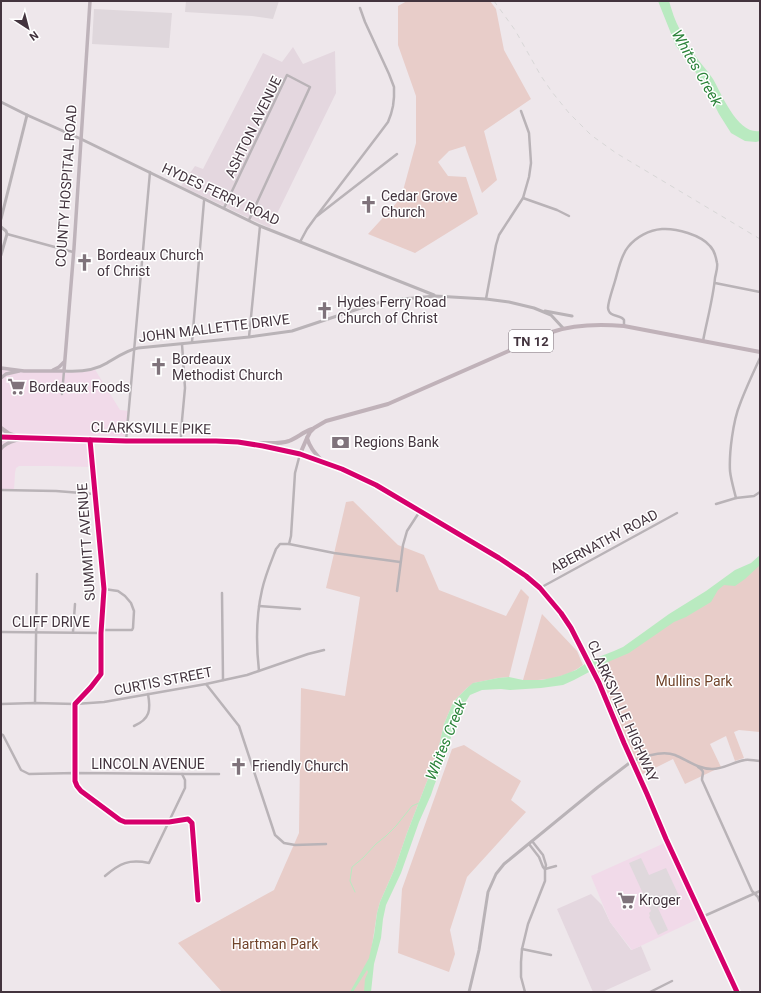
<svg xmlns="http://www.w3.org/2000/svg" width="761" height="993" viewBox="0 0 761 993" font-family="Roboto,sans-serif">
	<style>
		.residential { fill: #e4d7df }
		.commercial { fill: #f1dae9 }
		.industrial { fill: #dfd7dc }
		.green { fill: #e8cdc9 }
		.parking { fill: #dfd8dc }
		.water { fill: #b9eac0 }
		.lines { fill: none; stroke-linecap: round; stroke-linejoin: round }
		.stream { stroke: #b9eac0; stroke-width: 1 }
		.minor { stroke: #b9b3b7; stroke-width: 2.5 }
		.tertiary { stroke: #b9b3b7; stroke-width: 3 }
		.secondary { stroke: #beb3ba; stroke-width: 3.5 }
		.primary { stroke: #c0b2b9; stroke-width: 4 }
		.rail { stroke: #d8d7d7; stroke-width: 1; stroke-dasharray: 5 5; stroke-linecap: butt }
		.cycleway-casing { stroke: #fff; stroke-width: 8 }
		.cycleway { stroke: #d6006c; stroke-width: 5 }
		.labels { text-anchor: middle; stroke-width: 3; stroke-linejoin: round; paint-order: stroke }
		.shield { fill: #fff; stroke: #7b7178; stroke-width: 1 }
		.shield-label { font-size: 13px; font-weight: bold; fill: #43343e }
		.street-label { font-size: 14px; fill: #43343e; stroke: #fff }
		.poi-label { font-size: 14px; fill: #43343e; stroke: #fff; text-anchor: start }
		.park-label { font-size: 14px; fill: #71442a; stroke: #fff }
		.water-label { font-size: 15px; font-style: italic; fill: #2a8339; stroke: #fff }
	</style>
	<rect width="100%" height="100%" fill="#eee7eb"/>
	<g class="residential">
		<polygon points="293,47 303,64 335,51 336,93 270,228 181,186 195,166 203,169 263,53 282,62"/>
		<polygon points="591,894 602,905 610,922 631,950 641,946 651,970 602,992 593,992 557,909"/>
	</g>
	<g class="commercial">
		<polygon points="1,368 69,372 94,368 120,410 129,411 126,441 90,440 92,467 50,466 19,466 16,468 15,473 14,490 1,490"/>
		<polygon points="667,842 702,917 632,950 610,922 591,876"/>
	</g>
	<g class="industrial">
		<polygon points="186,1 279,1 273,19 252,16 185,12"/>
		<polygon points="94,9 172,13 169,48 92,44"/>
	</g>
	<g class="green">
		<polygon points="407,1 490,1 496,9 504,50 531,99 484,131 497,180 482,193 465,146 449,151 438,162 448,176 466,177 478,214 415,253 368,234 401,198 416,143 416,96 398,45 398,6"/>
		<polygon points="353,501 398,545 424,555 439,590 506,616 521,589 529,597 509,677 498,678 474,683 467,688 456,699 452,705 444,724 437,755 431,771 407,833 395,868 380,902 377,913 365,992 222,992 178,943 274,890 299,833 301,688 345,696 360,597 326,588 346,502"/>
		<polygon points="760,562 760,732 739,730 734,732 744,758 735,761 726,736 710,744 721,767 685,784 673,759 641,775 593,668 723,584"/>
		<path d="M542,614L577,651L583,665C566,678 544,681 523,680Z"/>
		<polygon points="464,745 521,781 511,800 526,812 467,877 450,930 455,954 449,972 398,953 402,889 452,749"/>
	</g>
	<polygon class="parking" points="641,858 649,875 666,868 680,898 658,908 668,930 658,935 649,917 650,916 649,913 651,911 629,863"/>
	<g class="water">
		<path d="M658,1H669C672,11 675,21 680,30C684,38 689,47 694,54C700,63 707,70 713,79C722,95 738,135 760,131V141L756,142L745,141L731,133L719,114L702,81L676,46Z"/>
		<polygon points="760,555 760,565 745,579 735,586 724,585 718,590 711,602 686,617 674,622 629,653 608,662 574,680 563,685 541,688 510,690 501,689 482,690 470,695 465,703 457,718 443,763 434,786 431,795 419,822 401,873 386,905 383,919 381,938 374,964 371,992 364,992 365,979 368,972 367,970 353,992 350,992 369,958 374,935 377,913 380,902 395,868 407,833 431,771 437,755 444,724 452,705 456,699 467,688 473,683 498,678 509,677 523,680 542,680 560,676 576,670 591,660 614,651 623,647 644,632 669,614 706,591 735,570 751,563"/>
	</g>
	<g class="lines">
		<polyline class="stream" points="355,892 350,881 352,867 363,858 376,844 386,836 396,826 412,806 419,803"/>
		<g class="minor">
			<polyline points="523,198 557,210 569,216"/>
			<polyline points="224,208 287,75 310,87 249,220"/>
			<polyline points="317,216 397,154"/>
			<polyline points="7,234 73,252"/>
			<polyline points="300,242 307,229 315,218 379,134 388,122 391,114 393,106 394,97 394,87 389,74 365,22 360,8"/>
			<polyline points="715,283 760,292"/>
			<polyline points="486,299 496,245 499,235 523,198 529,177 531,163 529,133 521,111"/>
			<path d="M624,326C624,325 624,322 624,320C621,314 609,318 608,308C608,302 613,288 615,281C618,271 621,255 628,247C636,237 649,230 662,229C676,228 701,235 710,246C714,250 716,257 717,263C718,267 716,273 715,278C713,299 707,320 703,341"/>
			<polyline points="249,337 260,226"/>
			<polyline points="192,342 204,201 205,199"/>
			<polyline points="62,394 64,371"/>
			<polyline points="90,440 104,589 101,633 101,674 91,687 75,704 75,781 77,786 81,791 120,820 125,822 169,822 188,819 192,823 198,900"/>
			<polyline points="126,441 150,172"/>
			<polyline points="181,441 181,431 185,388 182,344"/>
			<polyline points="1,490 56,491 94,494"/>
			<path d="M736,498C734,490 731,480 730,471C729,453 733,421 740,404C746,388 753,373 760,358"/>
			<polyline points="716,504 736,498 754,496 760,492"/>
			<polyline points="289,544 334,553 400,562"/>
			<polyline points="540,588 677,513"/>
			<polyline points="397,591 403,545 407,531 420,511"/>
			<polyline points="222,593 223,680"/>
			<polyline points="259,606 300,609"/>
			<polyline points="101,630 132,630 133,628 134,611 131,603 125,596 118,591 104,589"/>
			<polyline points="1,632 101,633"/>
			<polyline points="73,632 75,604"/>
			<path d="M259,671C256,644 256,616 262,590C265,576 271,562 276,549L280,544H289L291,536L295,473L300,454"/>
			<polyline points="206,684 239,726 275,835 284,843 295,845 326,844"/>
			<polyline points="35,703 37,574"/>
			<polyline points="1,704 35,703 75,704 104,702 206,684 247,675 308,654 324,650"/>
			<path d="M134,726C150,719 151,710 148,694"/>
			<polyline points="1,734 3,735 21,770 29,774 75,773 190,774 219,774"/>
			<path d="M633,761C645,756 662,750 675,755C687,760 698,769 712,769C724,769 733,762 745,760C749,759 755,761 760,761"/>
			<path d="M698,767C706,772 702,773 702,780L752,891L758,897L760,902"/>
			<polyline points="529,844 539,857 543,867 545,869"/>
			<polyline points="545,869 556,866"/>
			<path d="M105,876C120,863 129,859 149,863L185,788V780L182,774"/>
			<polyline points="702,917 760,891"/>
			<polyline points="522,949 551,955"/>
			<polyline points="525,992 521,977 521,962 522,949 528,924 545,881 545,869 546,865 543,855 532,841"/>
			<polyline points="650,992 672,981"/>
		</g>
		<g class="tertiary">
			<polyline points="1,102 27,115 81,139 260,226 434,295"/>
			<polyline points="1,219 27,115"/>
			<polyline points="1,227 6,231 7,234 1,255"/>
			<polyline points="545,311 572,316"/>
			<path d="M64,371C79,372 94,371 107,363C117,357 127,350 138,348L249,337L292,331L373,304L391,300L435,296L486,299L509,302L534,308L551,315L563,328"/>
			<polyline points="469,992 479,950 488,892 496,874 504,864 598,787 632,761"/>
		</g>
		<g class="secondary">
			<polyline points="1,368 24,371 64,371 74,248 90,1"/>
			<polyline points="53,370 59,367 64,362"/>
			<polyline points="1,378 6,374 19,371"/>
			<path d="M1,449C5,442 15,441 23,438"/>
		</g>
		<g class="primary">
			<polyline points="1,428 8,433 16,436"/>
			<polyline points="1,437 126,441 216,441 238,442 263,446 300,454 342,469 376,485 499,558 526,576 540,588 561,613 571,628 599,683 624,743 647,794 666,839 737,992"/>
			<path d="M307,438C310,448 315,453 322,461"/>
			<path d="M260,443C269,443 280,444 289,441C297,438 303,432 312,429"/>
			<path d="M300,454L307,438L310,432L314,428L326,421L388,404L552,332C575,324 600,324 624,326L760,352"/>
		</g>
		<polyline class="rail" points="494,1 515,30 541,76 552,92 569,113 591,135 616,153 760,239"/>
		<defs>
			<g id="cycleway">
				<polyline points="1,437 126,441 216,441 238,442 263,446 300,454 342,469 376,485 499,558 526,576 540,588 561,613 571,628 599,683 624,743 647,794 666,839 737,992"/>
				<polyline points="90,440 104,589 101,633 101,674 91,687 75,704 75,781 77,786 81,791 120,820 125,822 169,822 188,819 192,823 198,900"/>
			</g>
		</defs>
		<use href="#cycleway" class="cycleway-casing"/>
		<use href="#cycleway" class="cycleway"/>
	</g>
	<defs>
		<symbol id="church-bare" viewBox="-9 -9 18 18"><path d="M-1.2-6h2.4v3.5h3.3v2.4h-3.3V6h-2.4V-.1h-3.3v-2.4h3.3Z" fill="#7f737b" stroke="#fff" stroke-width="2.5" paint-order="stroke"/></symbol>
		<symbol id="supermarket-bare" viewBox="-9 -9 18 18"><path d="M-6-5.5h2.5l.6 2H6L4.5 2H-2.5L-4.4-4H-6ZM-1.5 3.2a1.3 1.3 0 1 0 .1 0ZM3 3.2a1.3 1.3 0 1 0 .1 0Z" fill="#7f737b" stroke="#fff" stroke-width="2.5" paint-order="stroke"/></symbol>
		<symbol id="bank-bare" viewBox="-9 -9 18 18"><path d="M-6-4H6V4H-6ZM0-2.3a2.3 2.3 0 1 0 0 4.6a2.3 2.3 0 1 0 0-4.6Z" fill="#7f737b" stroke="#fff" stroke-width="2.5" paint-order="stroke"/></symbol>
	</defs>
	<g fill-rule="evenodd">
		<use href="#church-bare" x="356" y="192" width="25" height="25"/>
		<use href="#church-bare" x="72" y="250" width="25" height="25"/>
		<use href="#church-bare" x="312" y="298" width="25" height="25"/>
		<use href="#church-bare" x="146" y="354" width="25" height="25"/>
		<use href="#supermarket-bare" x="4" y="374" width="25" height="25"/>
		<use href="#bank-bare" x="328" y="430" width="25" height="25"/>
		<use href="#church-bare" x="226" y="754" width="25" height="25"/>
		<use href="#supermarket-bare" x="614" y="888" width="25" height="25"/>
	</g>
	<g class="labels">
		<rect class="shield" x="509" y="330" width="44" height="22" rx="3"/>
		<g class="shield-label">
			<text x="531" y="346">TN 12</text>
		</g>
		<g class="street-label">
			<text transform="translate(253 127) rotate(-64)" y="5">ASHTON AVENUE</text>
			<text transform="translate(66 186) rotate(-86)" y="5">COUNTY HOSPITAL ROAD</text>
			<text transform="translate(221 194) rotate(25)" y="5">HYDES FERRY ROAD</text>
			<text transform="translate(214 328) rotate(-7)" y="5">JOHN MALLETTE DRIVE</text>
			<text transform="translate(151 428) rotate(1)" y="5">CLARKSVILLE PIKE</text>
			<text transform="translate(604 541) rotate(-28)" y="5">ABERNATHY ROAD</text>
			<text transform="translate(86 542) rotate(-94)" y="5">SUMMITT AVENUE</text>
			<text x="51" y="627">CLIFF DRIVE</text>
			<text transform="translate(163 681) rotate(-11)" y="5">CURTIS STREET</text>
			<text transform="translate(623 711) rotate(66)" y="5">CLARKSVILLE HIGHWAY</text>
			<text x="148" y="769">LINCOLN AVENUE</text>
		</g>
		<g class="poi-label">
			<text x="381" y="201">Cedar Grove<tspan x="381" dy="16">Church</tspan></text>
			<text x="97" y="260">Bordeaux Church<tspan x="97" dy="16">of Christ</tspan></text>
			<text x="337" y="307">Hydes Ferry Road<tspan x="337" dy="16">Church of Christ</tspan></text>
			<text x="172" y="364">Bordeaux<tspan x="172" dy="16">Methodist Church</tspan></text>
			<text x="29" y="392">Bordeaux Foods</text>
			<text x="354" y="447">Regions Bank</text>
			<text x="252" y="771">Friendly Church</text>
			<text x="639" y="905">Kroger</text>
		</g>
		<g class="park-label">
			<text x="694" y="686">Mullins Park</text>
			<text x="275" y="949">Hartman Park</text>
		</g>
		<g class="water-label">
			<text transform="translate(697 68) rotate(60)" y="5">Whites Creek</text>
			<text transform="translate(446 740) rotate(-68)" y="5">Whites Creek</text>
		</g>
	</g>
	<rect width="761" height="993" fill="none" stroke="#43343e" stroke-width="4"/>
	<g transform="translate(28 28) rotate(144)" stroke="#ffffff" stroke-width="3" paint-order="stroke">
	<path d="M0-3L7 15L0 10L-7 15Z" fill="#43343e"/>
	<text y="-6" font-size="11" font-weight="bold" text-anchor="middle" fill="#43343e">N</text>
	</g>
</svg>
